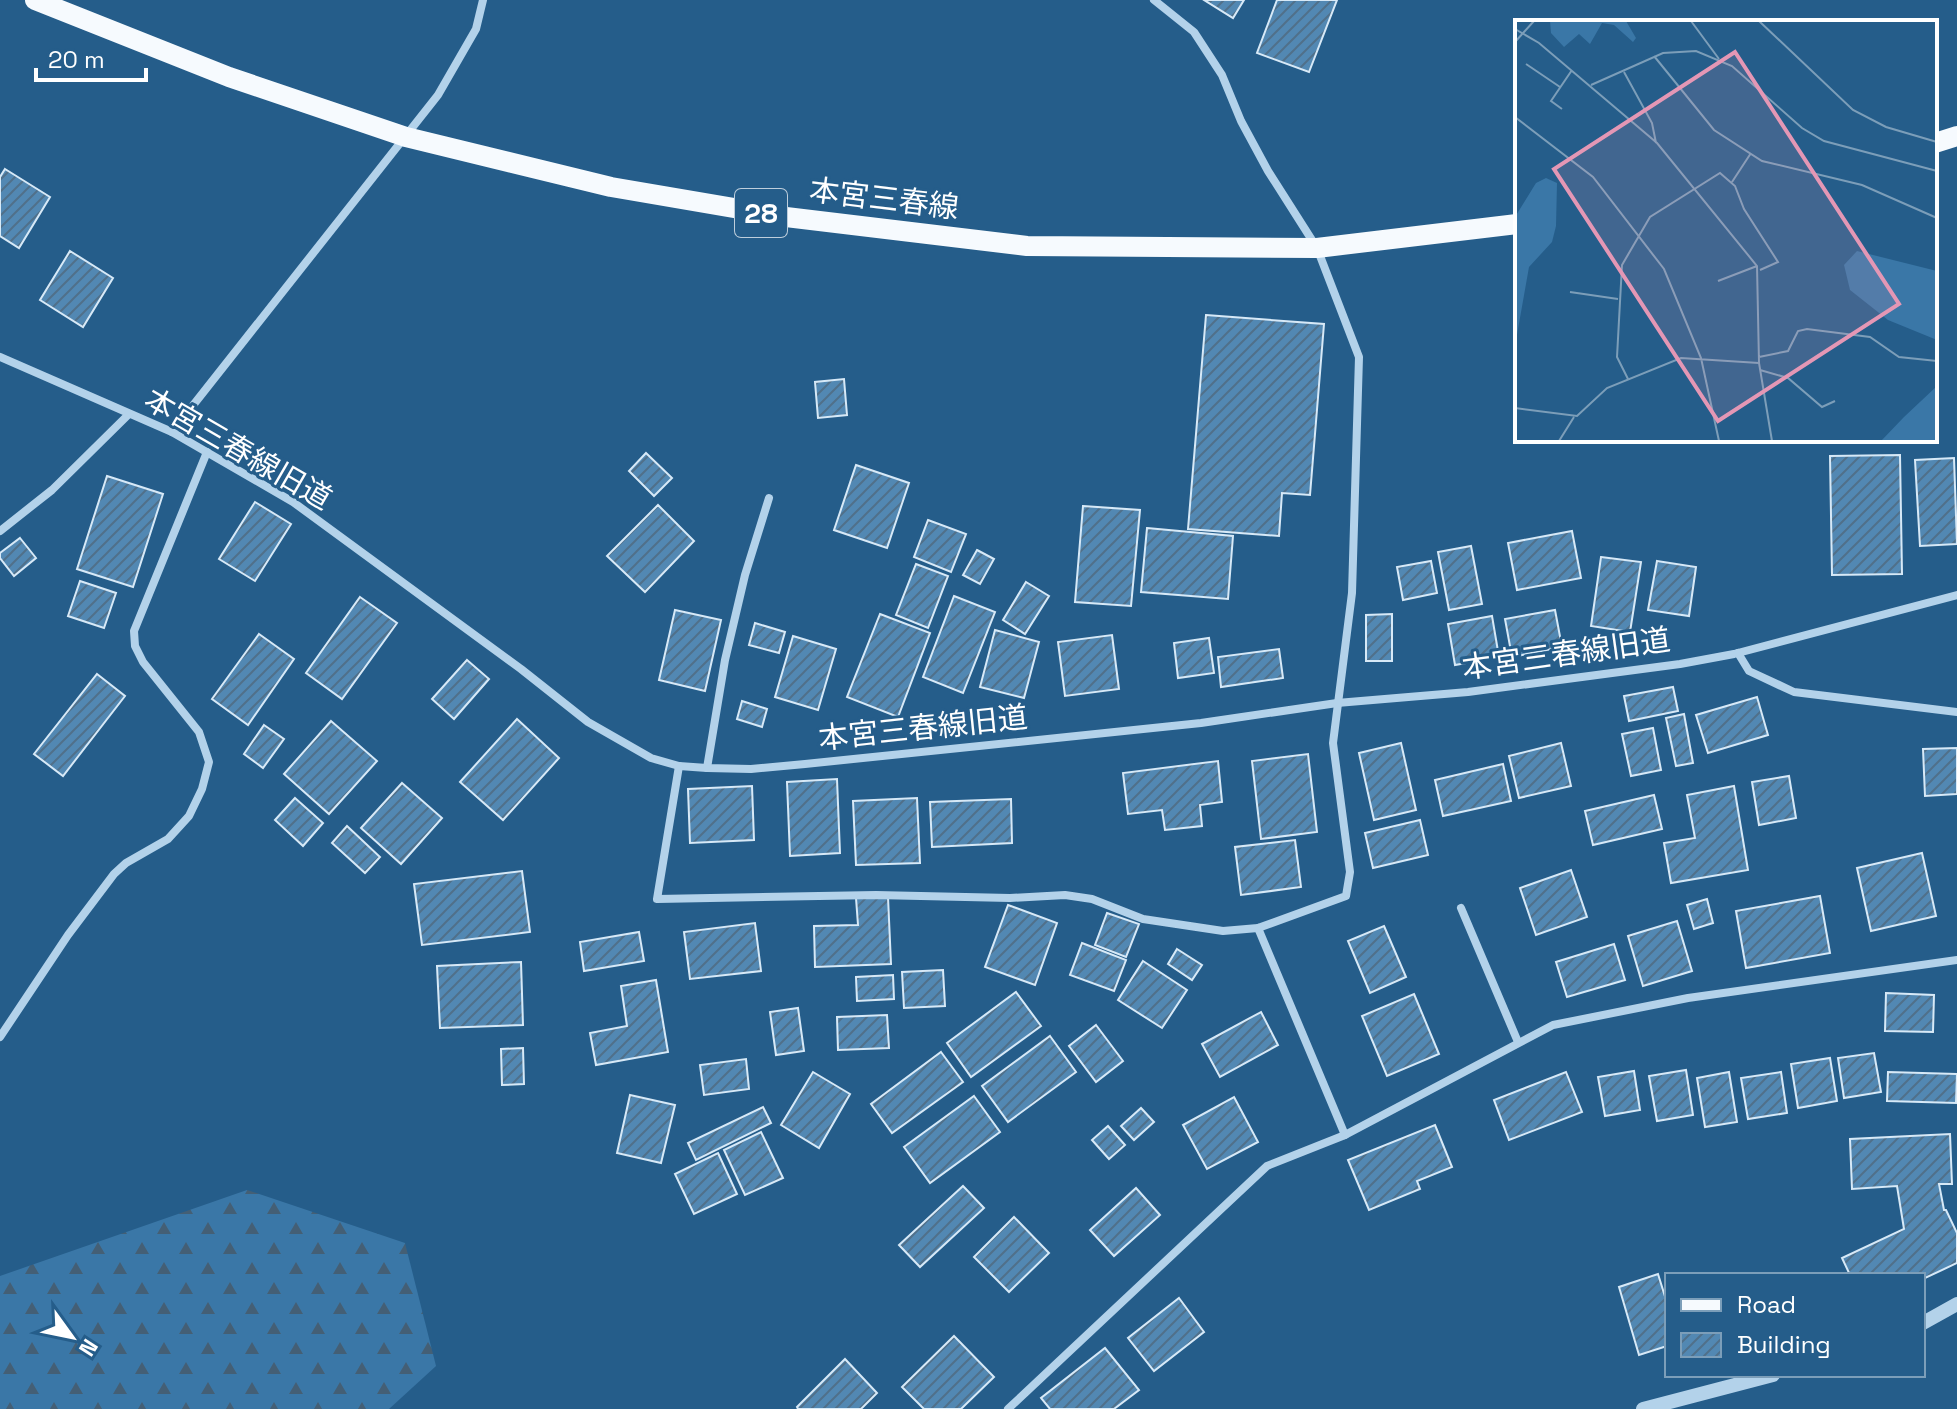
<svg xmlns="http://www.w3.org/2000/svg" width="1957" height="1409" viewBox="0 0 1957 1409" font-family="'Space Grotesk','Noto Sans JP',sans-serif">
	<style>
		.forest { fill: url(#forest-firs) }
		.building { fill: url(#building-hatch); stroke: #d7e9f7; stroke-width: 2 }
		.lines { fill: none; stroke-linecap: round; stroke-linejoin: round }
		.minor { stroke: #b3d2ea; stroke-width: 8 }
		.tertiary { stroke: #b3d2ea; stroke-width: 14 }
		.primary { stroke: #f6fafe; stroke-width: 20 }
		.labels { text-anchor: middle; stroke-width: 6; stroke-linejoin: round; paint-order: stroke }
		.shield { fill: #255d8a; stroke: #becedc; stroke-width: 2 }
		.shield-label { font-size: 28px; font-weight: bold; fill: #fff }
		.street-label { font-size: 30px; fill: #fff; stroke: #255d8a }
		.inset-road { fill: none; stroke: #7c9eb9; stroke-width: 2 }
		.view { fill: #e497b5; fill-opacity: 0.15; stroke: #e497b5; stroke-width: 4 }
		.inset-edge { fill: none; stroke: #fff; stroke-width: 4 }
	</style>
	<defs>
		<pattern id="forest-firs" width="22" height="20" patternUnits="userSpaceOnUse" patternTransform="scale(2)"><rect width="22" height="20" fill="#3a77a7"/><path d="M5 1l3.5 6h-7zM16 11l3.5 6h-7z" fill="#445f75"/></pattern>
		<pattern id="building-hatch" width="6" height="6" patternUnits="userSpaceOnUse" patternTransform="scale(2)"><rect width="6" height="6" fill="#5288b3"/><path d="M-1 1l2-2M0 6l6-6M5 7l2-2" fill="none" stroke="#50708a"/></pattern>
	</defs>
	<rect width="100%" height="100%" fill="#255d8a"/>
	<polygon class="forest" points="247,1190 405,1243 436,1366 389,1409 0,1409 0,1276"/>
	<g class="building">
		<polygon points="1204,0 1244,0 1233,18"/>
		<polygon points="1277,0 1337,0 1309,72 1257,53"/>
		<polygon points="5,169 50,197 19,248 0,236 0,177"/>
		<polygon points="70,251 113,278 83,327 40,300"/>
		<polygon points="1206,315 1324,324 1310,495 1282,493 1279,536 1188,529"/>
		<polygon points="844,379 847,415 818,418 815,382"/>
		<polygon points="646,453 672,478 654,496 629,471"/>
		<polygon points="1900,455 1902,574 1832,575 1830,456"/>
		<polygon points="1954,458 1957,544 1920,546 1915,460"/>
		<polygon points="856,465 909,483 887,548 834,530"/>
		<polygon points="107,476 163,494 133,587 77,569"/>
		<polygon points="255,502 291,524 255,581 219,559"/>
		<polygon points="658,505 694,541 645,592 607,556"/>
		<polygon points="1083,506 1140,510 1131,606 1075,602"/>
		<polygon points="928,520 966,534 951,572 914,557"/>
		<polygon points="1147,528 1233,536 1228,599 1141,592"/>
		<polygon points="1572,531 1581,578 1517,590 1508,543"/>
		<polygon points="20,538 36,558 14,576 0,558 0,553"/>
		<polygon points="1471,546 1482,604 1449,610 1438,552"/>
		<polygon points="977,550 994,559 980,584 963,575"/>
		<polygon points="1601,557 1641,562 1630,632 1591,626"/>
		<polygon points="1431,561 1437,593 1403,600 1397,567"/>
		<polygon points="1657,561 1696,567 1689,616 1648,610"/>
		<polygon points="916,564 948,576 928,628 896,615"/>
		<polygon points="80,581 116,593 104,628 68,616"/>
		<polygon points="1026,582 1049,596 1025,634 1003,620"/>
		<polygon points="954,596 995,612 963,693 923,677"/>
		<polygon points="360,597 397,623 342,699 306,673"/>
		<polygon points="675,610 721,620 705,691 659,680"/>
		<polygon points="1555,610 1562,647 1512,657 1505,619"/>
		<polygon points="880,614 930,633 898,717 847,697"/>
		<polygon points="1392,614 1392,661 1366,661 1366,615"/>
		<polygon points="1492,616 1499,657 1455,665 1448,624"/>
		<polygon points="755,623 785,632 779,653 749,645"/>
		<polygon points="995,630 1039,642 1024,698 980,687"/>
		<polygon points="259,634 294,659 248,725 212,699"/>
		<polygon points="1112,635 1119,689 1065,696 1058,642"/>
		<polygon points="793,636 836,649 818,710 775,697"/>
		<polygon points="1209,638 1214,673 1178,678 1174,643"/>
		<polygon points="1279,649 1283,678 1221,687 1218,657"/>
		<polygon points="467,660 489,679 454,719 432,699"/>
		<polygon points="97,674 125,696 63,776 34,754"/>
		<polygon points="1673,687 1678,711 1629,721 1624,696"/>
		<polygon points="1757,697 1768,735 1708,753 1696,715"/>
		<polygon points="742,701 767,709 762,727 737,719"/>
		<polygon points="1684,714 1693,763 1676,766 1666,718"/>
		<polygon points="517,719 559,758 503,820 460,782"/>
		<polygon points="331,721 377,761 329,814 284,774"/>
		<polygon points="264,725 284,739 263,768 244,754"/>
		<polygon points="1653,728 1661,770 1631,776 1622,734"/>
		<polygon points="1401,743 1416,810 1374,820 1359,753"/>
		<polygon points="1561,743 1571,786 1519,798 1509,756"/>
		<polygon points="1957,748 1957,794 1925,796 1923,749"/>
		<polygon points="1308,754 1317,832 1261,839 1252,761"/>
		<polygon points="1218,761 1222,802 1200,805 1202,826 1165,830 1162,810 1128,814 1123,773"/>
		<polygon points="1503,764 1511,801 1443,816 1435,780"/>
		<polygon points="1789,776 1796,818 1759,825 1752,782"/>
		<polygon points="837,779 840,853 790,856 787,782"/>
		<polygon points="402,783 442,818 401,864 361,828"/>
		<polygon points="752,786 754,840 690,843 688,789"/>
		<polygon points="1734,786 1748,870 1671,883 1664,843 1695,838 1687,795"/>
		<polygon points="1654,795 1662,829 1593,845 1585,811"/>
		<polygon points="295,798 323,823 303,846 275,820"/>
		<polygon points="917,798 920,863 856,865 853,801"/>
		<polygon points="1011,799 1012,843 932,847 930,802"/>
		<polygon points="1420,820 1428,855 1373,868 1365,833"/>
		<polygon points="347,826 380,857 365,873 332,843"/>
		<polygon points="1295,840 1301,887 1241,895 1235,847"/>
		<polygon points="1922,853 1936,916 1871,931 1857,868"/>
		<polygon points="1571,870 1587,917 1536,935 1520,888"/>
		<polygon points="522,871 530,932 422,945 414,884"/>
		<polygon points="1820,896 1830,953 1746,968 1736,911"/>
		<polygon points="888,897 891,964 815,967 814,926 858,925 856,898"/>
		<polygon points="1707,899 1713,923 1694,929 1687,905"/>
		<polygon points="1008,905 1057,923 1035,985 985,967"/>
		<polygon points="1107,913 1139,924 1126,957 1095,945"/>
		<polygon points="1677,921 1692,971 1643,986 1628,936"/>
		<polygon points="755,923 761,971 690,979 684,932"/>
		<polygon points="1384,926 1406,977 1370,993 1348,941"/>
		<polygon points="639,932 644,961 584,971 580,942"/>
		<polygon points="1082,943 1126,960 1114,991 1070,975"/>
		<polygon points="1614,944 1625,980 1567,997 1556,962"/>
		<polygon points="1177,949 1202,965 1192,980 1168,964"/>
		<polygon points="1143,961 1187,990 1162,1028 1118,1000"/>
		<polygon points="521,962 523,1025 440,1028 437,966"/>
		<polygon points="943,970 945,1006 904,1008 902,972"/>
		<polygon points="893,975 894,999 857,1001 856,977"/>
		<polygon points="656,980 668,1052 596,1065 590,1033 627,1026 621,986"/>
		<polygon points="1016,992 1041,1026 971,1077 947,1043"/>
		<polygon points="1886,993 1934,995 1933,1032 1885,1031"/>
		<polygon points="1414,994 1439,1054 1387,1076 1362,1016"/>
		<polygon points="798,1008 804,1051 776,1055 770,1012"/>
		<polygon points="1261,1012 1278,1045 1220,1077 1202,1044"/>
		<polygon points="887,1015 889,1048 838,1050 837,1017"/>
		<polygon points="1096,1025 1123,1061 1096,1082 1069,1046"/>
		<polygon points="1050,1036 1076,1072 1008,1122 982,1086"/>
		<polygon points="523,1048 524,1084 502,1085 501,1049"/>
		<polygon points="941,1052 963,1082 892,1133 871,1104"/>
		<polygon points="1874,1053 1881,1092 1844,1098 1838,1058"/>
		<polygon points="1830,1058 1837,1101 1798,1108 1791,1064"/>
		<polygon points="746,1059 749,1089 704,1095 700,1065"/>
		<polygon points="1686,1070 1693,1115 1657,1121 1649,1076"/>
		<polygon points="1634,1071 1640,1110 1605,1116 1598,1077"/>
		<polygon points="813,1072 850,1094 819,1148 781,1125"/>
		<polygon points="1566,1072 1582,1112 1509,1140 1494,1100"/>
		<polygon points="1729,1072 1737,1122 1705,1127 1697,1078"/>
		<polygon points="1781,1072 1787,1113 1748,1119 1741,1078"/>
		<polygon points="1888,1072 1957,1074 1956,1103 1887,1101"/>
		<polygon points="630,1095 675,1105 661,1163 617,1153"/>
		<polygon points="974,1096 1000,1132 930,1183 904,1147"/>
		<polygon points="1234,1097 1258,1142 1207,1169 1183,1125"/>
		<polygon points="763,1107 771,1123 696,1160 688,1143"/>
		<polygon points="1141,1108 1154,1122 1134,1140 1121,1126"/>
		<polygon points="1435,1125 1452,1167 1417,1181 1420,1189 1369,1210 1348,1160"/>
		<polygon points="1108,1126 1125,1145 1109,1159 1092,1140"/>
		<polygon points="761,1132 783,1178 745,1195 724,1150"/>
		<polygon points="1950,1134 1952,1184 1939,1184 1944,1210 1946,1210 1957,1233 1957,1263 1923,1279 1923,1275 1850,1275 1842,1258 1904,1229 1897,1186 1852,1189 1850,1139"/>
		<polygon points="718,1153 737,1194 694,1214 675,1174"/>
		<polygon points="963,1186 984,1208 920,1267 899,1245"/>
		<polygon points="1136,1188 1160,1215 1114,1256 1090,1230"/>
		<polygon points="1014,1217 1049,1253 1009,1292 974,1257"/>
		<polygon points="1658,1274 1667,1303 1667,1346 1639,1355 1619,1287"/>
		<polygon points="1179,1298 1204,1332 1154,1371 1128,1338"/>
		<polygon points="954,1336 994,1377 961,1409 924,1409 902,1387"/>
		<polygon points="1105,1348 1139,1390 1114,1409 1050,1409 1041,1398"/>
		<polygon points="845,1359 877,1393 861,1409 798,1409 797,1407"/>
	</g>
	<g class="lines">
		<g class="minor">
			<polyline points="0,357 172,432 293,502 521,669 588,722 651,758 679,766 707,768 751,769 805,764 1201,723 1337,703 1468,692 1680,664 1734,654 1957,595"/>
			<polyline points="172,432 438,95 476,29 483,0"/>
			<polyline points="0,531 52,490 129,414"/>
			<polyline points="1738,653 1749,671 1794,692 1957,712"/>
			<polyline points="679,766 657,899 876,895 1010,898 1065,895 1092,899 1143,919 1223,931 1258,928 1346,896 1350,872 1333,743 1352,593 1359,357 1317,248 1268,171 1241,121 1222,75 1194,32 1154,0"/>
			<polyline points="707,768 725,660 745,575 769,498"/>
			<polyline points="1461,908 1518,1042"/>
			<polyline points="1258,928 1345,1135"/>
			<polyline points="0,1037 68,935 114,874 126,863 168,839 189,816 202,789 209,762 199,732 143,662 135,646 134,631 207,452"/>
			<polyline points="1008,1409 1267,1166 1345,1135 1553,1025 1688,998 1957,960"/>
		</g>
		<g class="tertiary">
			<polyline points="1923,1323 1957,1304"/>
			<polyline points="1643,1409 1773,1375"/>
		</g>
		<g class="primary">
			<polyline points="35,0 229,77 406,137 611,187 786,217 1027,246 1317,248 1517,224"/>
			<polyline points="1935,143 1957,136"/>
		</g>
	</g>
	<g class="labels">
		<rect class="shield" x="735" y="189" width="52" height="48" rx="6"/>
		<g class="shield-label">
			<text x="761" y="223">28</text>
		</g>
		<g class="street-label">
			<text transform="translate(884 199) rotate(7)" y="10">本宮三春線</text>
			<text transform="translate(238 449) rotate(30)" y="10">本宮三春線旧道</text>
			<text transform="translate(1566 654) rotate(-8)" y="10">本宮三春線旧道</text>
			<text transform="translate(923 728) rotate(-6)" y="10">本宮三春線旧道</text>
		</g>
	</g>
	<g transform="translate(1515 20)">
		<rect width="422" height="422" fill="#255d8a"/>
		<path d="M31,158L42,163L41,206L37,222L14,247L0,326V197L21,163ZM342,231L422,251V320L373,300L335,270L329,245ZM422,366V421H366L389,397Z" fill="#3a77a7"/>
		<path d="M35,1H111L121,18L118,22L99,5L87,3L75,24L64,14L49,27L36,13Z" fill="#3a77a7"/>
		<path class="inset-road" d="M176,1L204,39M244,1L338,90L371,107L422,122M0,9L24,23L142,123L242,246L244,343L257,421M0,22L19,1M139,36L199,110L247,141L347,165L422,198M11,44L45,67M109,52L137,103L141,123M76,65L148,33L181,31L217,46L287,108L309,121L422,151M47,89L36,81L57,50M0,97L78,157L149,249L186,338L204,421M217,162L236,133M203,261L242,246M55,272L103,279M244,337L273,331L283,311L292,309L355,317L384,337L422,341M245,350L273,358L307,387L320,381M113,359L102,337L107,245L135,197L205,153L220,166L229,189L263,242L245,250M0,388L62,396L92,368L166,338L244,343M44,421L59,397"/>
		<path class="view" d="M220,32L384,284L203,401L39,149Z"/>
		<rect width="422" height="422" class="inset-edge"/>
	</g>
	<rect x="1665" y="1273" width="260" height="104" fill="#255d8a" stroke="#7c9eb9" stroke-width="2"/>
	<rect x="1681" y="1299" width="40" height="12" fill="#f6fafe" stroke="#7c9eb9" stroke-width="2"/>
	<text x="1737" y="1313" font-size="24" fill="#ffffff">Road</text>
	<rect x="1681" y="1333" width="40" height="24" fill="url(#building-hatch)" stroke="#7c9eb9" stroke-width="2"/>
	<text x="1737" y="1353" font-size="24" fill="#ffffff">Building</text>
	<g transform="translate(72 1337) rotate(123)" stroke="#255d8a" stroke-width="6" paint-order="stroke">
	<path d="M0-6L14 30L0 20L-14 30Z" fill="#ffffff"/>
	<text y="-12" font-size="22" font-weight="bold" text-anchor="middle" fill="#ffffff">N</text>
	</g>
	<path d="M36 68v12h110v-12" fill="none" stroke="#ffffff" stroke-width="4"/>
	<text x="48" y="68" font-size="24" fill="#ffffff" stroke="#255d8a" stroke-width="6" paint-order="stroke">20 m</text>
</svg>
